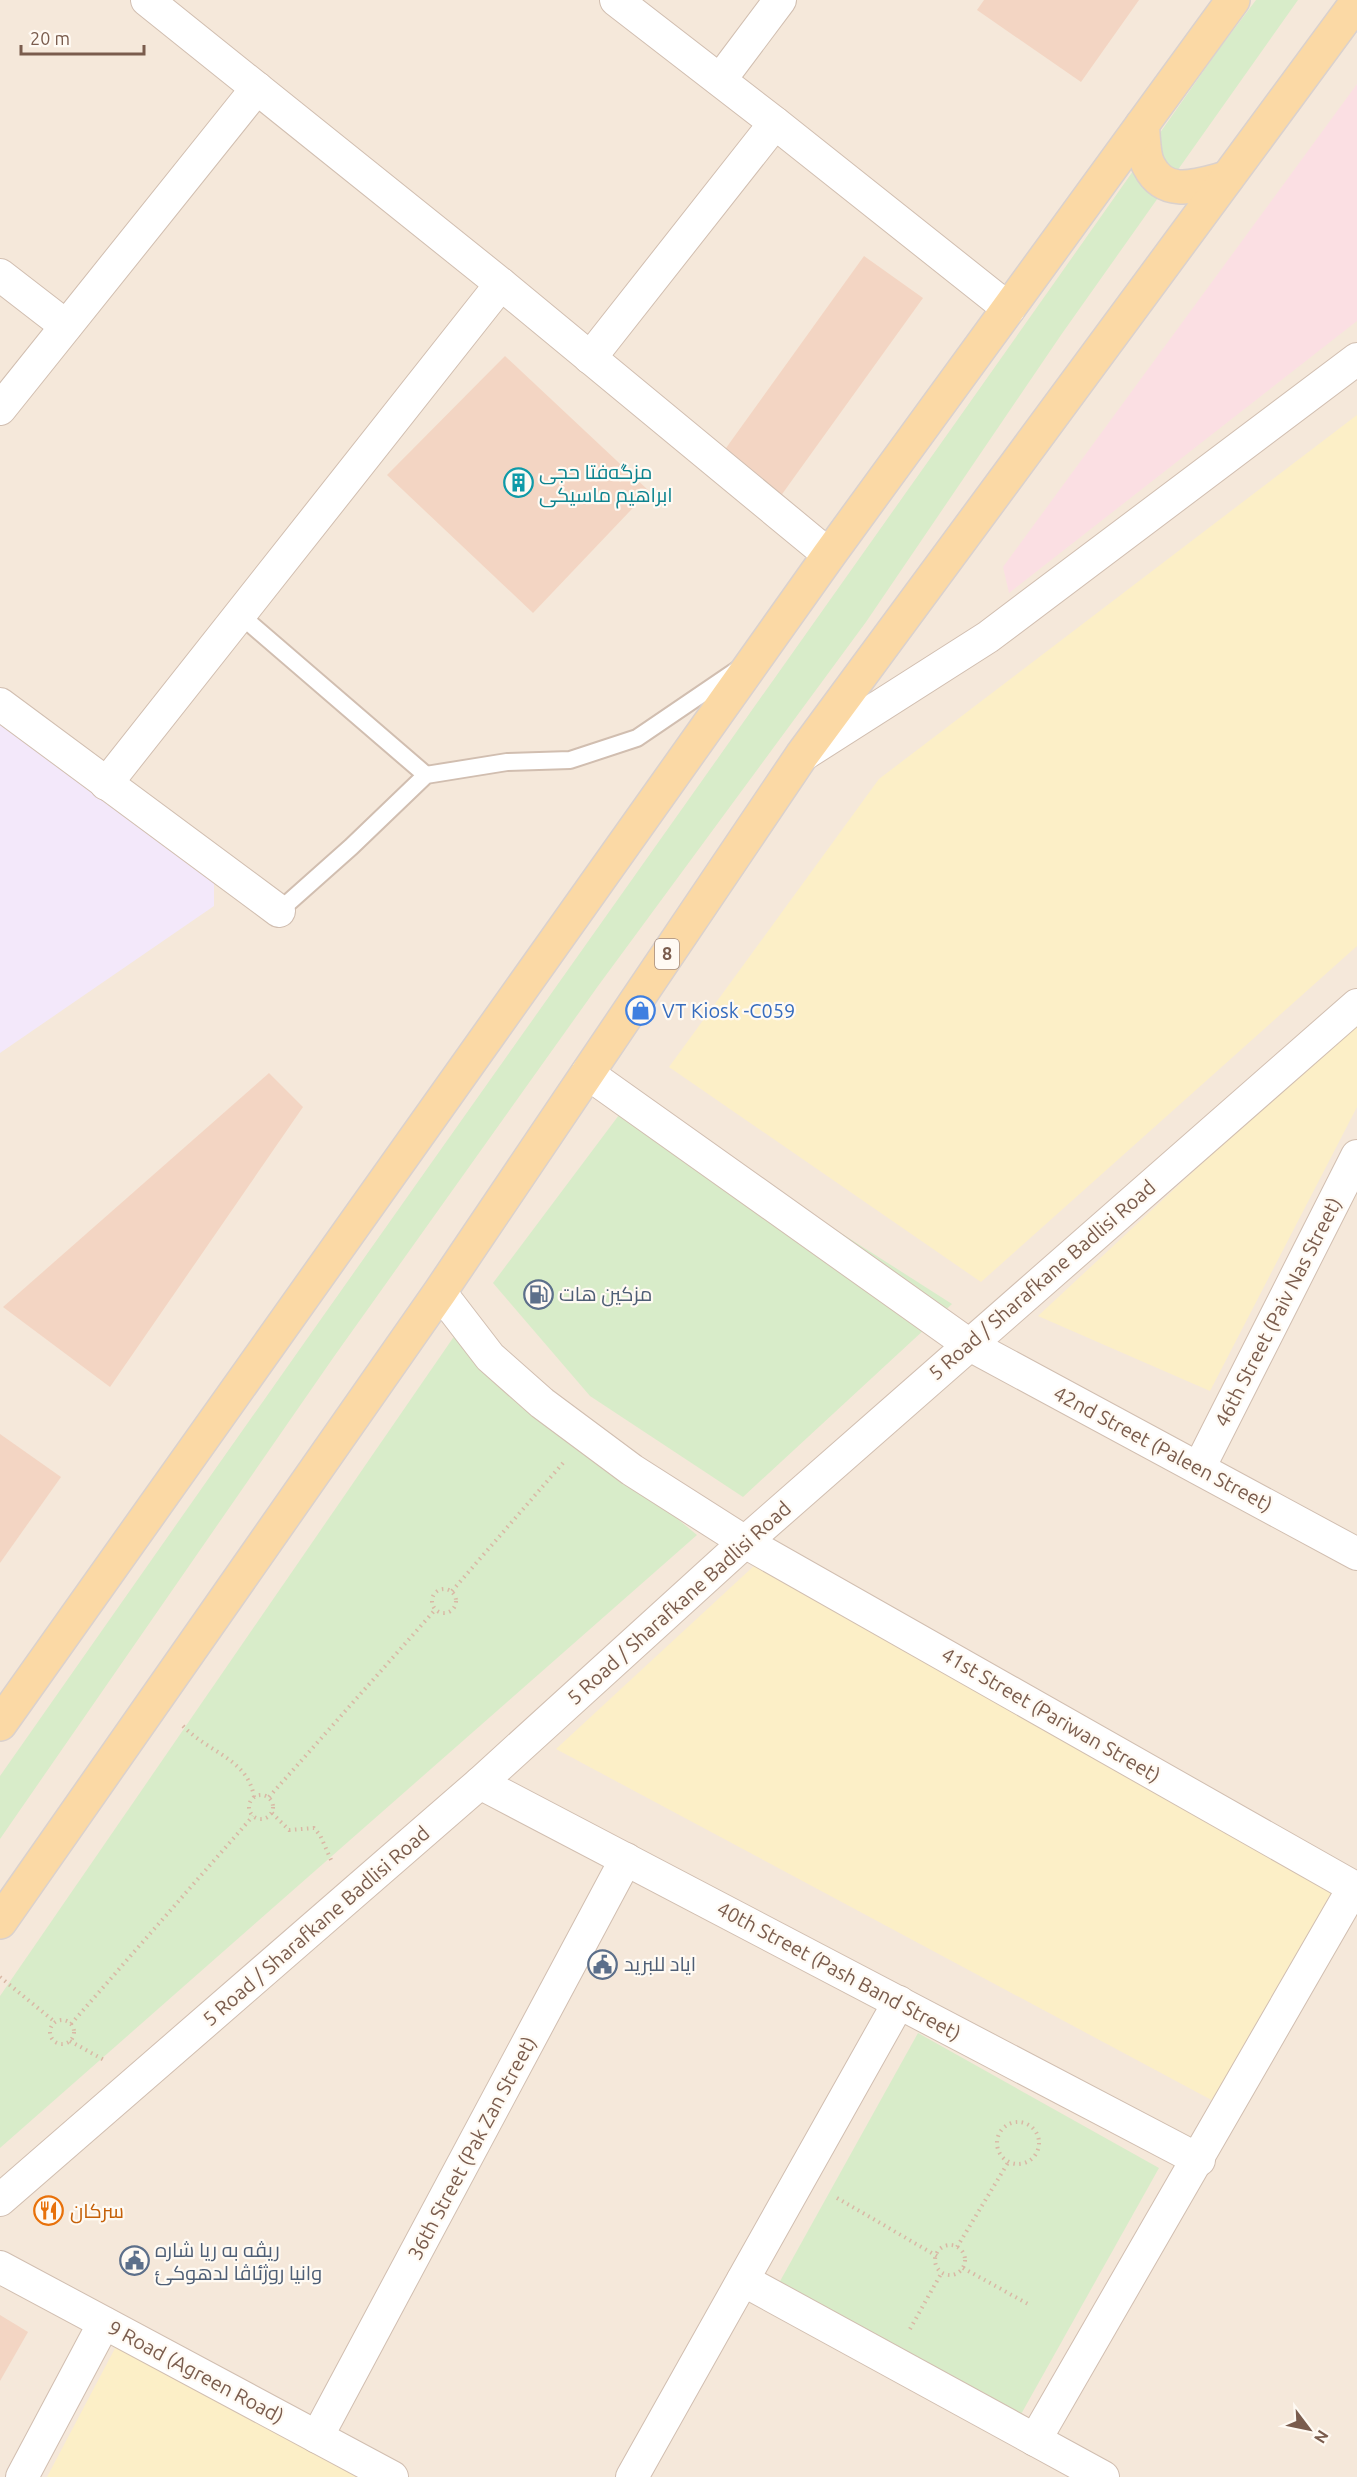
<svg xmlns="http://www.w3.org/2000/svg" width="1357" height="2477" viewBox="0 0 1357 2477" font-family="Ubuntu,Cairo,sans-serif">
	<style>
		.residential { fill: #f5e8da }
		.education { fill: #f3e8fa }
		.medical { fill: #fbdfe3 }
		.green { fill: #d8ecc9 }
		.sand { fill: #fcefc7 }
		.building { fill: #f3d5c3 }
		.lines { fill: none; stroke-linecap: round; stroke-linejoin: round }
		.lane-casing { stroke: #d1beb0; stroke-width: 20 }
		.street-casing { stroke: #d1beb0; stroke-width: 34 }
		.primary-casing { stroke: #dad1cd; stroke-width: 36 }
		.path { stroke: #d9b8a5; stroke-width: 4; stroke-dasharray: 1.5 4.5; stroke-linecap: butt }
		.lane { stroke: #fff; stroke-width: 16 }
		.street { stroke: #fff; stroke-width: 32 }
		.primary { stroke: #fbd9a5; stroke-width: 33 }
		.labels { text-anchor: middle; stroke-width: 4.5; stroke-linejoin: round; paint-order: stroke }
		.shield { fill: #fffaf3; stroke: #a28b7f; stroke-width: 1.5 }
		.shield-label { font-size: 18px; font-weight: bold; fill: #7a5c4d }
		.culture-label { font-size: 20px; fill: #0d838f; stroke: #fffaf3; text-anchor: start }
		.shop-label { font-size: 20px; fill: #366cbe; stroke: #fffaf3; text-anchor: start }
		.street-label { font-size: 20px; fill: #7a5c4d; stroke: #fffaf3 }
		.service-label { font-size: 20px; fill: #4e5e75; stroke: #fffaf3; text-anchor: start }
		.food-label { font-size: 20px; fill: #c56008; stroke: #fffaf3; text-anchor: start }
	</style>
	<rect width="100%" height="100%" fill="#fdf6ec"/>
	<rect class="residential" x="0" y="0" width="1357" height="2477"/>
	<polygon class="education" points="0,689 214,861 214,906 0,1053"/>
	<polygon class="medical" points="1357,84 1357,321 1009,593 1003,567"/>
	<g class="green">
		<path d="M1256,0H1298L1061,335L866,622L598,986L333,1358L0,1839V1776C404,1198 814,625 1219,49Z"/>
		<polygon points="631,1099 952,1304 743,1497 590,1396 493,1283"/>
		<polygon points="455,1335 697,1535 0,2148 0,1996"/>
		<polygon points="918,2033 1159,2168 1020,2416 779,2283"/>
	</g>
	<g class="sand">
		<polygon points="1357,415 1357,946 981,1282 669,1067 879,779"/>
		<polygon points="1357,1019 1357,1107 1210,1391 1038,1316"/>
		<polygon points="756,1564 1340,1877 1219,2104 556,1749"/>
		<polygon points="121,2337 386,2477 47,2477"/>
	</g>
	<g class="building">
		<polygon points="984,0 1139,0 1081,82 977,10"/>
		<polygon points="864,256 923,298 780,497 721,455"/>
		<polygon points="505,356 649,491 533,613 387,475"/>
		<polygon points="269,1073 303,1107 110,1387 3,1307"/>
		<polygon points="0,1434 61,1477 0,1563"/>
		<polygon points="0,2315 28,2332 0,2381"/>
	</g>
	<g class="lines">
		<defs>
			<g id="lane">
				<polyline points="239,614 426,775"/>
				<polyline points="279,911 351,847 426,775 507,762 570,760 637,738 737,670"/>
			</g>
			<g id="street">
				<polyline points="147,0 501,284 829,555"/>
				<polyline points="616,0 775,123 1009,309"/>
				<polyline points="720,80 780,0"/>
				<polyline points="0,275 66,326"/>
				<polyline points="590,358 775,123"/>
				<polyline points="0,409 257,88"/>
				<polyline points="0,704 279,911"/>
				<polyline points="803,755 988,637 1357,359"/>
				<polyline points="106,784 501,284"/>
				<polyline points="587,1073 968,1344 1357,1554"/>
				<polyline points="440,1292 490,1357 542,1403 632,1470 745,1542 1357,1889"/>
				<polyline points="1199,1468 1357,1156"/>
				<polyline points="480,1783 1199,2160"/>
				<polyline points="0,2200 480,1783 745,1542 1357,1005"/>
				<polyline points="0,2267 392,2477"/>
				<polyline points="743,2280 1103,2477"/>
				<polyline points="317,2437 626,1859"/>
				<polyline points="1035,2440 1354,1887"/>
				<polyline points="22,2477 104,2323"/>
				<polyline points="632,2477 899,2002"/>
			</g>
			<g id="primary">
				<path d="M1142,125C1144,137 1143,156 1149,166C1166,199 1199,185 1227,178"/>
				<polyline points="0,1724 829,555 1233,0"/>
				<polyline points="0,1922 440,1292 802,755 1357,2"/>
			</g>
		</defs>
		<use href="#lane" class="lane-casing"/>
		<use href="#street" class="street-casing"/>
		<use href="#primary" class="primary-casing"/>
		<g class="path">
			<circle cx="444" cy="1601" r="12"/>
			<polyline points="452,1591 563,1463"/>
			<path d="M183,1726C209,1753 248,1759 254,1797"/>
			<circle cx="261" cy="1807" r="12"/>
			<polyline points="269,1797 435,1610"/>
			<polyline points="272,1813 289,1830 314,1828 320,1835 332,1862"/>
			<polyline points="0,1977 55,2022"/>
			<circle cx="62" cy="2032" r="12"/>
			<polyline points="71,2024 253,1816"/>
			<polyline points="70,2041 104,2060"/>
			<circle cx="1018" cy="2143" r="21"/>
			<polyline points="837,2198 937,2256"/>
			<circle cx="950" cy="2260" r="15"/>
			<polyline points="957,2247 1009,2161"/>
			<polyline points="963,2268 1028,2304"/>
			<polyline points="910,2329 942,2272"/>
		</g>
		<use href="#lane" class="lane"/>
		<use href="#street" class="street"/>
		<use href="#primary" class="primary"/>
	</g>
	<defs>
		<symbol id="building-ring" viewBox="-11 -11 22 22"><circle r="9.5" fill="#fffaf3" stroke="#0f9aa8" stroke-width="1.5"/><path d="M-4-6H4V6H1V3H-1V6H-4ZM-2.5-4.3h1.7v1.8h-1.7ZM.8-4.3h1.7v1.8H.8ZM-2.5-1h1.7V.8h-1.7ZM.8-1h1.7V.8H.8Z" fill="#0f9aa8"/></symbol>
		<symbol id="shop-ring" viewBox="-11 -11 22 22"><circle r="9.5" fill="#fffaf3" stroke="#3f7fe0" stroke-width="1.5"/><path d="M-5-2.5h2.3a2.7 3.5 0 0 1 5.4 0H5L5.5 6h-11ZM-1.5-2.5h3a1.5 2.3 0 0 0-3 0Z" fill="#3f7fe0"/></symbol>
		<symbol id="fuel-ring" viewBox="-11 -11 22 22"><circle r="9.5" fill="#fffaf3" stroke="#5c6f8a" stroke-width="1.5"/><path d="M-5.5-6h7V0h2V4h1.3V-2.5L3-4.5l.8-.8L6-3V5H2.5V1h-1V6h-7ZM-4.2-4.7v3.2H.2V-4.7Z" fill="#5c6f8a"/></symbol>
		<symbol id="civic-ring" viewBox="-11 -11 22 22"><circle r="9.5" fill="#fffaf3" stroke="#5c6f8a" stroke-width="1.5"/><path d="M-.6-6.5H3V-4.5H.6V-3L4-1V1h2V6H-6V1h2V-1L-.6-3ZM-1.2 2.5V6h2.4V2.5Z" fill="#5c6f8a"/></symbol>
		<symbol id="restaurant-ring" viewBox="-11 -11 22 22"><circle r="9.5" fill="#fffaf3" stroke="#e8710a" stroke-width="1.5"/><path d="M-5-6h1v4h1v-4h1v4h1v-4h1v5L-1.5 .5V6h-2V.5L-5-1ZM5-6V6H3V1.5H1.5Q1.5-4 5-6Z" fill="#e8710a"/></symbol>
	</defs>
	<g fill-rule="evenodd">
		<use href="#building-ring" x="502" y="466" width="33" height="33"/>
		<use href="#shop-ring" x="624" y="994" width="33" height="33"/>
		<use href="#fuel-ring" x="522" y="1278" width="33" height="33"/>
		<use href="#civic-ring" x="586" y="1948" width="33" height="33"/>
		<use href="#restaurant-ring" x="32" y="2194" width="33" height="33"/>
		<use href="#civic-ring" x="118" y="2244" width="33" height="33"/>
	</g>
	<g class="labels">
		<rect class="shield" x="655" y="939" width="24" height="30" rx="4.5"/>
		<g class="shield-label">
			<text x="667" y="960">8</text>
		</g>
		<g class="culture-label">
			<text x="539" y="479">مزگه‌فتا حجی<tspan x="539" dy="23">ابراهیم ماسیکی</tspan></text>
		</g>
		<g class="shop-label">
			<text x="662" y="1018">VT Kiosk -C059</text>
		</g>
		<g class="street-label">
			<text transform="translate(1042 1280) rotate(-41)" y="7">5 Road / Sharafkane Badlisi Road</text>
			<text transform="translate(1278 1312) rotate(-63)" y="7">46th Street (Paiv Nas Street)</text>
			<text transform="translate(1163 1449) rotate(28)" y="7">42nd Street (Paleen Street)</text>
			<text transform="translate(679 1603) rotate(-42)" y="7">5 Road / Sharafkane Badlisi Road</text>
			<text transform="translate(1051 1715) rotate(30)" y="7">41st Street (Pariwan Street)</text>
			<text transform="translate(316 1926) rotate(-41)" y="7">5 Road / Sharafkane Badlisi Road</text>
			<text transform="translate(839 1971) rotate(28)" y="7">40th Street (Pash Band Street)</text>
			<text transform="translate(472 2148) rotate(-62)" y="7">36th Street (Pak Zan Street)</text>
			<text transform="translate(196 2372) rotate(28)" y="7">9 Road (Agreen Road)</text>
		</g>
		<g class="service-label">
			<text x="559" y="1301">مزكين هات</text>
			<text x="624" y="1971">اياد للبريد</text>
			<text x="155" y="2257">ريڤه به ريا شاره<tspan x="155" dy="23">وانيا روژئاڤا لدهوكئ</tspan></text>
		</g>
		<g class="food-label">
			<text x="70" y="2218">سركان</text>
		</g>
	</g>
	<g transform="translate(1309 2429) rotate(122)" stroke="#fffaf3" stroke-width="4.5" paint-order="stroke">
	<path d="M0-4.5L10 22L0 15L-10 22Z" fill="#7a5c4d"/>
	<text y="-9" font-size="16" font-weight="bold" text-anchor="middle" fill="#7a5c4d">N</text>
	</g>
	<path d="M21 45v9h123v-9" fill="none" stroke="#7a5c4d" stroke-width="3"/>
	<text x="30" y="45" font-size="18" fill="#7a5c4d" stroke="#fffaf3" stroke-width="4.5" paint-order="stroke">20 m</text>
</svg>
